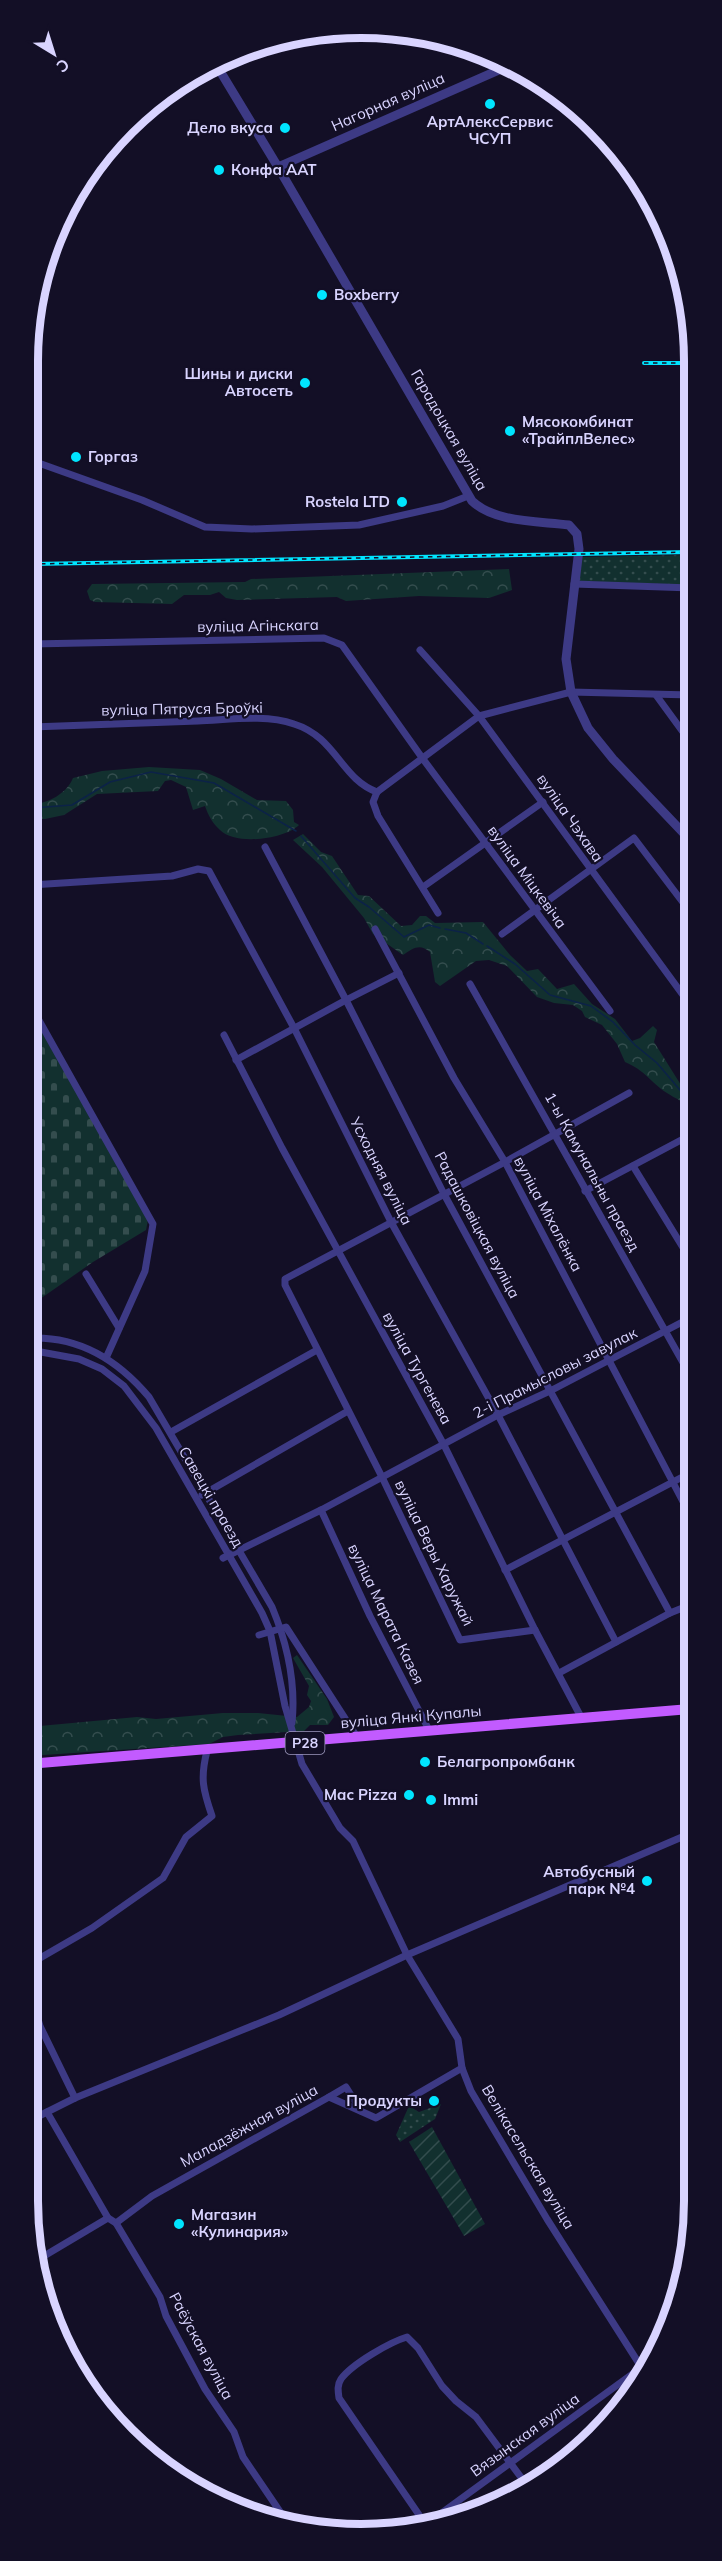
<svg xmlns="http://www.w3.org/2000/svg" width="722" height="2561" viewBox="0 0 722 2561" font-family="Mulish,sans-serif">
	<style>
		.grass { fill: url(#grass-dots) }
		.forest { fill: url(#forest-crowns) }
		.cemetery { fill: url(#cemetery-stones) }
		.garden { fill: url(#garden-furrows) }
		.lines { fill: none; stroke-linecap: round; stroke-linejoin: round }
		.stream { stroke: #0c2248; stroke-width: 1.5 }
		.minor { stroke: #3d3a85; stroke-width: 7 }
		.tertiary { stroke: #3d3a85; stroke-width: 9 }
		.primary { stroke: #c25bff; stroke-width: 10 }
		.rail-casing { stroke: #00e5ff; stroke-width: 4 }
		.rail { stroke: #130f26; stroke-width: 1.5; stroke-dasharray: 4.5; stroke-linecap: butt }
		.poi-dot { fill: #00e5ff; stroke: #130f26; stroke-width: 2 }
		.labels { text-anchor: middle; stroke-width: 4.5; stroke-linejoin: round; paint-order: stroke }
		.shield { fill: #130f26; stroke: #9e99be; stroke-width: 1.5 }
		.shield-label { font-size: 14px; font-weight: bold; fill: #d9d4ff }
		.street-label { font-size: 15px; fill: #d9d4ff; stroke: #130f26 }
		.poi-label { font-size: 15px; font-weight: bold; fill: #d9d4ff; stroke: #130f26; text-anchor: start }
		.rim { fill: none; stroke: #d9d4ff; stroke-width: 8 }
	</style>
	<defs>
		<pattern id="grass-dots" width="8" height="8" patternUnits="userSpaceOnUse" patternTransform="scale(1.5)"><rect width="8" height="8" fill="#12302f"/><path d="M2 2h.1M6 6h.1" fill="none" stroke="#344d4e" stroke-width="1.8" stroke-linecap="round"/></pattern>
		<pattern id="forest-crowns" width="20" height="18" patternUnits="userSpaceOnUse" patternTransform="scale(1.5)"><rect width="20" height="18" fill="#12302f"/><path d="M2 6a3 3 0 1 1 6 0M12 15a3 3 0 1 1 6 0" fill="none" stroke="#344d4e"/></pattern>
		<pattern id="cemetery-stones" width="16" height="16" patternUnits="userSpaceOnUse" patternTransform="scale(1.5)"><rect width="16" height="16" fill="#12302f"/><path d="M2 7V4a2 2 0 0 1 4 0v3zM10 15v-3a2 2 0 0 1 4 0v3z" fill="#344d4e"/></pattern>
		<pattern id="garden-furrows" width="10" height="10" patternUnits="userSpaceOnUse" patternTransform="scale(1.5)"><rect width="10" height="10" fill="#12302f"/><path d="M-1 1l2-2M0 10L10 0M9 11l2-2" fill="none" stroke="#344d4e"/></pattern>
	</defs>
	<rect width="100%" height="100%" fill="#130f26"/>
	<g class="grass">
		<polygon points="692,555 692,585 575,581 578,557"/>
		<polygon points="441,2104 435,2119 400,2142 396,2135 409,2106 419,2112"/>
	</g>
	<g class="forest">
		<polygon points="509,569 512,590 489,598 419,596 346,601 337,597 237,600 226,598 219,592 210,595 184,595 172,604 95,602 90,600 87,591 92,584 245,582 251,579"/>
		<path d="M149,767L200,770L221,779L257,800L286,801L293,810L294,822L299,825C285,839 236,846 220,830C213,824 208,815 205,806L193,810L186,787L171,780L165,781L158,791L97,794L64,815L45,819L32,818V804C48,804 67,793 73,778L102,771Z"/>
		<path d="M303,834L321,852L332,856L358,895L369,896L401,926L412,925L420,916H426L435,923L483,922L510,955L527,971L538,969L557,989L574,984L592,1004L615,1019L632,1041L640,1038L653,1026L657,1030L654,1042L691,1101V1109C683,1101 676,1099 667,1093C650,1082 646,1071 625,1062L617,1044L602,1025L585,1017L582,1011L573,1005L554,1003L537,997L507,966L489,960L476,961L440,986L435,982L430,952C420,943 413,948 403,955L373,934L364,918L322,867L293,840Z"/>
		<polygon points="297,1655 327,1699 334,1717 328,1725 310,1725 304,1731 238,1735 223,1737 209,1744 28,1756 29,1727 137,1717 156,1719 223,1713 258,1713 297,1717 309,1707 311,1701 307,1695 309,1686 293,1658"/>
	</g>
	<polygon class="cemetery" points="31,1011 148,1220 146,1230 93,1262 30,1306"/>
	<polygon class="garden" points="432,2127 485,2224 464,2236 409,2142"/>
	<g class="lines">
		<g class="stream">
			<polyline points="32,808 72,805 110,782 151,772 214,783 296,831"/>
			<polyline points="301,836 355,898 369,907 404,937 429,925 440,928"/>
			<polyline points="445,929 466,933 483,944"/>
			<polyline points="487,946 515,964 550,995 591,1006 613,1022 635,1045 657,1063 691,1103"/>
		</g>
		<g class="minor">
			<polyline points="33,461 142,500 205,527 252,529 359,525 443,506 468,496"/>
			<polyline points="574,584 692,588"/>
			<polyline points="32,644 324,638 342,645 423,759 610,1011"/>
			<polyline points="420,650 479,716 691,1006"/>
			<polyline points="656,695 691,743"/>
			<path d="M32,727C87,725 143,723 198,721C228,720 265,714 294,724C336,737 341,779 377,792"/>
			<polyline points="377,792 479,716 571,692 691,695"/>
			<polyline points="377,792 373,802 378,816 438,913"/>
			<polyline points="265,847 346,1000 444,1194 670,1613"/>
			<polyline points="31,885 172,876 198,869 209,871 294,1028 391,1222 498,1415 616,1642"/>
			<polyline points="423,887 543,802"/>
			<polyline points="375,929 454,1078 505,1162 690,1515"/>
			<polyline points="502,934 634,838 691,913"/>
			<polyline points="470,984 690,1375"/>
			<polyline points="31,1006 153,1224 145,1271 106,1358"/>
			<polyline points="224,1035 282,1148 444,1445 535,1630 581,1717"/>
			<polyline points="236,1060 346,1000 399,973"/>
			<polyline points="633,1166 690,1259"/>
			<polyline points="585,1191 683,1139"/>
			<polyline points="86,1274 119,1328"/>
			<path d="M30,1338C80,1336 118,1360 149,1397L272,1607C287,1643 296,1684 292,1723"/>
			<polyline points="30,1350 79,1359 102,1369 124,1386 156,1428 262,1613 270,1631 285,1706 302,1764 340,1828 353,1841 407,1955 458,2039 462,2068 471,2091 547,2219 645,2373"/>
			<polyline points="171,1432 317,1350"/>
			<polyline points="202,1495 348,1411"/>
			<polyline points="321,1510 370,1616 429,1730"/>
			<polyline points="223,1558 321,1510 498,1415 552,1390 690,1318"/>
			<polyline points="505,1570 690,1473"/>
			<polyline points="535,1630 460,1640 382,1477 285,1285 285,1279 505,1162 629,1093"/>
			<polyline points="259,1635 286,1627 357,1737"/>
			<polyline points="559,1673 670,1613 690,1605"/>
			<path d="M28,1965L92,1928L163,1878L186,1837L212,1816C203,1790 200,1778 207,1751"/>
			<polyline points="28,1986 40,2026 75,2098"/>
			<polyline points="329,2097 346,2087 361,2111"/>
			<polyline points="47,2112 108,2218 116,2223 160,2297 166,2316 205,2389 234,2432 243,2457 285,2519"/>
			<polyline points="27,2122 75,2098 279,2015 407,1955 689,1834"/>
			<polyline points="116,2223 152,2196 329,2097 376,2118 462,2068"/>
			<polyline points="39,2259 108,2218"/>
			<polyline points="425,2525 642,2367"/>
			<path d="M426,2525L339,2398C338,2391 337,2385 341,2379C352,2364 390,2342 407,2337L418,2348L442,2386L456,2401L476,2417L526,2484"/>
		</g>
		<g class="tertiary">
			<path d="M217,66L278,167L472,501C495,523 539,521 569,525L577,534L579,549L566,659L571,692L588,728L613,759L691,841"/>
			<polyline points="278,167 510,65"/>
		</g>
		<polyline class="primary" points="28,1764 690,1709"/>
		<defs>
			<g id="rail">
				<polyline points="644,363 692,363"/>
				<polyline points="32,564 692,552"/>
			</g>
		</defs>
		<use href="#rail" class="rail-casing"/>
		<use href="#rail" class="rail"/>
	</g>
	<g class="poi-dot">
		<circle cx="490" cy="104" r="6"/>
		<circle cx="285" cy="128" r="6"/>
		<circle cx="219" cy="170" r="6"/>
		<circle cx="322" cy="295" r="6"/>
		<circle cx="305" cy="383" r="6"/>
		<circle cx="510" cy="431" r="6"/>
		<circle cx="76" cy="457" r="6"/>
		<circle cx="402" cy="502" r="6"/>
		<circle cx="425" cy="1762" r="6"/>
		<circle cx="409" cy="1795" r="6"/>
		<circle cx="431" cy="1800" r="6"/>
		<circle cx="647" cy="1881" r="6"/>
		<circle cx="434" cy="2101" r="6"/>
		<circle cx="179" cy="2224" r="6"/>
	</g>
	<g class="labels">
		<rect class="shield" x="285.5" y="1732" width="39" height="22" rx="4.5"/>
		<g class="shield-label">
			<text x="305" y="1748">Р28</text>
		</g>
		<g class="street-label">
			<text transform="translate(388 102) rotate(-24)" y="5">Нагорная вуліца</text>
			<text transform="translate(449 430) rotate(60)" y="5">Гарадоцкая вуліца</text>
			<text transform="translate(258 626) rotate(-1)" y="5">вуліца Агінскага</text>
			<text transform="translate(182 709) rotate(-1)" y="5">вуліца Пятруся Броўкі</text>
			<text transform="translate(570 818) rotate(55)" y="5">вуліца Чэхава</text>
			<text transform="translate(527 877) rotate(54)" y="5">вуліца Міцкевіча</text>
			<text transform="translate(381 1171) rotate(63)" y="5">Усходняя вуліца</text>
			<text transform="translate(592 1172) rotate(61)" y="5">1-ы Камунальны праезд</text>
			<text transform="translate(548 1214) rotate(62)" y="5">вуліца Міхалёнка</text>
			<text transform="translate(477 1225) rotate(62)" y="5">Радашковіцкая вуліца</text>
			<text transform="translate(417 1368) rotate(61)" y="5">вуліца Тургенева</text>
			<text transform="translate(555 1373) rotate(-27)" y="5">2-і Прамысловы завулак</text>
			<text transform="translate(211 1497) rotate(60)" y="5">Савецкі праезд</text>
			<text transform="translate(434 1553) rotate(64)" y="5">вуліца Веры Харужай</text>
			<text transform="translate(386 1614) rotate(64)" y="5">вуліца Марата Казея</text>
			<text transform="translate(411 1717) rotate(-5)" y="5">вуліца Янкі Купалы</text>
			<text transform="translate(249 2126) rotate(-29)" y="5">Маладзёжная вуліца</text>
			<text transform="translate(528 2157) rotate(59)" y="5">Велікасельская вуліца</text>
			<text transform="translate(201 2346) rotate(62)" y="5">Раёўская вуліца</text>
			<text transform="translate(525 2435) rotate(-36)" y="5">Вязынская вуліца</text>
		</g>
		<g class="poi-label">
			<text x="490" y="127" text-anchor="middle">АртАлексСервис<tspan x="490" dy="17">ЧСУП</tspan></text>
			<text x="273" y="133" text-anchor="end">Дело вкуса</text>
			<text x="231" y="175">Конфа ААТ</text>
			<text x="334" y="300">Boxberry</text>
			<text x="293" y="379" text-anchor="end">Шины и диски<tspan x="293" dy="17">Автосеть</tspan></text>
			<text x="522" y="427">Мясокомбинат<tspan x="522" dy="17">«ТрайплВелес»</tspan></text>
			<text x="88" y="462">Горгаз</text>
			<text x="390" y="507" text-anchor="end">Rostela LTD</text>
			<text x="437" y="1767">Белагропромбанк</text>
			<text x="397" y="1800" text-anchor="end">Mac Pizza</text>
			<text x="443" y="1805">Immi</text>
			<text x="635" y="1877" text-anchor="end">Автобусный<tspan x="635" dy="17">парк №4</tspan></text>
			<text x="422" y="2106" text-anchor="end">Продукты</text>
			<text x="191" y="2220">Магазин<tspan x="191" dy="17">«Кулинария»</tspan></text>
		</g>
	</g>
	<path d="M0 0H722V2561H0ZM361 38H361A323 323 0 0 1 684 361V2201A323 323 0 0 1 361 2524H361A323 323 0 0 1 38 2201V361A323 323 0 0 1 361 38Z" fill="#130f26" fill-rule="evenodd"/>
	<path class="rim" d="M361 38H361A323 323 0 0 1 684 361V2201A323 323 0 0 1 361 2524H361A323 323 0 0 1 38 2201V361A323 323 0 0 1 361 38Z"/>
	<g transform="translate(54 54) rotate(142)" stroke="#130f26" stroke-width="4.5" paint-order="stroke">
	<path d="M0-4.5L10 22L0 15L-10 22Z" fill="#d9d4ff"/>
	<text y="-9" font-size="16" font-weight="bold" text-anchor="middle" fill="#d9d4ff">С</text>
	</g>
</svg>
